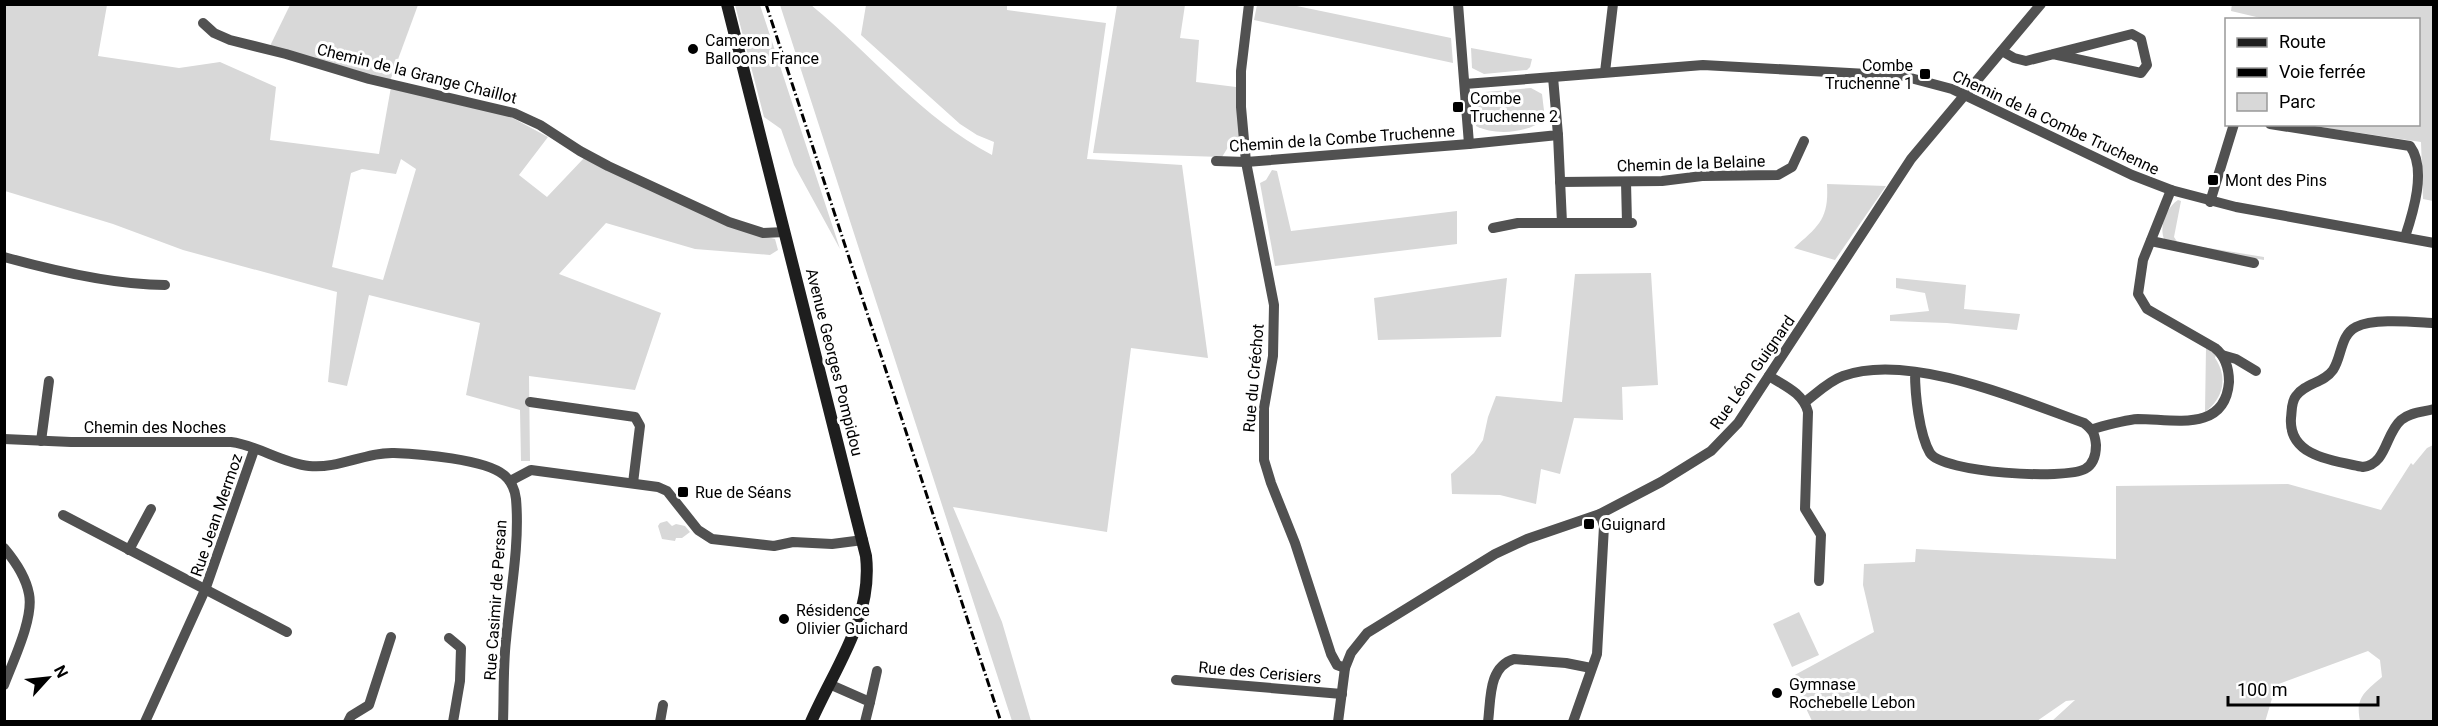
<svg xmlns="http://www.w3.org/2000/svg" width="2438" height="726" viewBox="0 0 2438 726" font-family="Roboto,sans-serif">
	<style>
		.green { fill: #d8d8d8; fill-rule: evenodd }
		.lines { fill: none; stroke-linecap: round; stroke-linejoin: round }
		.minor { stroke: #515151; stroke-width: 10 }
		.secondary { stroke: #1e1e1e; stroke-width: 12 }
		.rail { stroke: #000; stroke-width: 3; stroke-dasharray: 9 3 1.5 3; stroke-linecap: butt }
		.poi-dot { fill: #000; stroke: #fff; stroke-width: 2 }
		.labels { text-anchor: middle; stroke-width: 6; stroke-linejoin: round; paint-order: stroke }
		.poi-label { font-size: 16px; fill: #000; stroke: #fff; text-anchor: start }
		.street-label { font-size: 16px; fill: #000; stroke: #fff }
	</style>
	<rect width="100%" height="100%" fill="#fff"/>
	<g class="green">
		<polygon points="2232,4 2433,5 2433,201 2423,199 2421,142 2307,125 2418,124 2418,20 2269,20 2231,11"/>
		<path d="M4,5H107L98,56L179,68L220,62L276,87L270,140L379,154L391,87L509,116L548,137L519,175L547,197L584,158L748,232L775,239L778,250L770,255L695,249L606,223L559,274L661,313L635,390L529,376L530,461H521L520,410L466,395L480,323L369,295L347,386L328,382L337,292L183,250L113,224L5,191ZM401,159L416,169L383,280L332,267L351,173L362,169L396,174Z"/>
		<polygon points="290,5 418,5 390,81 270,46"/>
		<polygon points="735,5 760,5 840,249 794,165 781,129 764,117"/>
		<path d="M780,5H811C872,55 922,118 992,155L994,142L977,135L960,124L861,35L866,5H1007V10L1106,23L1087,159L1182,165L1208,358L1131,348L1107,532L953,507L1002,622L1031,721H1012Z"/>
		<polygon points="1117,5 1185,5 1180,38 1199,40 1196,82 1236,87 1240,138 1230,144 1222,157 1093,153"/>
		<polygon points="1257,5 1292,5 1451,38 1453,63 1254,20"/>
		<polygon points="1471,48 1532,59 1530,67 1527,70 1484,74 1472,68"/>
		<path d="M1531,88L1542,94L1545,119C1529,133 1495,136 1476,126L1475,100L1485,92Z"/>
		<polygon points="1272,170 1277,171 1291,231 1457,211 1457,244 1275,266 1260,183 1266,180"/>
		<path d="M1827,184L1886,186L1835,260L1794,248C1819,226 1829,219 1827,184Z"/>
		<path d="M2178,200L2181,201L2174,237L2178,243L2264,257V260L2174,245L2164,239C2159,226 2166,208 2178,200Z"/>
		<polygon points="1651,273 1658,385 1622,387 1623,420 1574,418 1560,474 1541,469 1536,504 1500,495 1452,494 1451,474 1474,453 1483,440 1488,417 1496,396 1562,402 1575,274"/>
		<polygon points="1507,278 1501,337 1378,340 1374,298"/>
		<polygon points="1896,278 1966,285 1964,309 2020,314 2017,330 1947,323 1890,321 1890,315 1929,311 1925,293 1896,288"/>
		<path d="M2206,347L2216,355L2215,358C2228,377 2224,398 2205,412Z"/>
		<path d="M2433,445V721H2360C2355,697 2365,692 2382,677L2380,660L2368,651L2276,685L2265,722L2052,721L2075,700L2066,701L2037,721H1812L1791,677L1874,632L1863,585L1864,564L1915,562L1916,549L2116,559V486L2288,484L2381,510L2411,463L2413,465L2427,448Z"/>
		<polygon points="667,521 672,526 676,524 685,526 690,532 682,538 676,538 675,541 662,539 658,526 660,523"/>
		<polygon points="1799,612 1819,655 1792,667 1773,624"/>
	</g>
	<g class="lines">
		<g class="minor">
			<polyline points="1249,4 1241,71 1241,107 1246,162 1274,305 1273,356 1264,408 1264,460 1271,483 1295,543 1331,654 1337,665 1345,668"/>
			<polyline points="1458,4 1469,144 1558,135 1553,77 1465,84"/>
			<polyline points="203,23 214,33 230,40 286,54 369,79 514,113 540,125 580,151 608,166 729,222 763,233 785,232"/>
			<polyline points="2002,51 2014,58 2026,61 2132,34 2141,39 2147,65 2141,73 2053,54"/>
			<polyline points="1605,72 1613,4"/>
			<polyline points="1553,77 1703,65 1903,76 1952,89 2132,175 2171,190 2236,207 2434,243"/>
			<path d="M2270,124L2410,146C2427,169 2413,213 2405,237"/>
			<polyline points="1558,135 1562,223"/>
			<polyline points="1216,161 1246,162 1469,144"/>
			<polyline points="1560,182 1662,181 1702,176 1778,175 1792,167 1804,141"/>
			<polyline points="1626,182 1627,223"/>
			<polyline points="2210,202 2234,124"/>
			<polyline points="1493,228 1518,223 1632,223"/>
			<polyline points="2151,241 2254,263"/>
			<path d="M4,257C51,270 117,285 165,285"/>
			<path d="M2434,323C2413,322 2374,318 2356,327C2340,335 2342,357 2333,370C2324,383 2305,383 2296,396C2291,402 2292,411 2291,418C2288,457 2335,461 2363,467C2387,464 2385,434 2401,420C2410,412 2423,412 2434,409"/>
			<polyline points="2222,355 2236,359 2256,371"/>
			<path d="M1769,376C1785,386 1803,393 1808,412L1805,509L1821,535L1819,581"/>
			<polyline points="530,402 635,417 640,426 633,483"/>
			<path d="M1805,402C1817,393 1829,381 1843,376C1909,352 2020,400 2084,423C2093,430 2095,434 2096,445C2096,454 2094,464 2085,469C2065,480 1943,473 1930,453C1919,434 1915,394 1915,372"/>
			<path d="M2093,429C2107,425 2124,420 2138,419C2173,419 2225,433 2229,382C2229,369 2225,356 2215,348L2147,309L2138,294L2143,260L2171,190"/>
			<path d="M4,439L71,442H231C257,445 282,463 309,466C339,469 365,452 394,453C420,454 485,459 504,475C511,481 515,490 516,499C520,545 510,594 506,640C503,667 504,694 503,722"/>
			<polyline points="41,441 49,381"/>
			<polyline points="510,481 531,470 658,487 667,491 698,530 712,539 774,546 793,542 832,544 863,540"/>
			<polyline points="63,515 287,632"/>
			<path d="M4,548C15,561 26,578 29,594C34,618 13,661 4,685"/>
			<polyline points="129,550 151,509"/>
			<polyline points="449,638 461,648 460,681 453,722"/>
			<polyline points="1176,680 1342,694"/>
			<polyline points="829,684 870,702 865,722"/>
			<polyline points="870,702 877,671"/>
			<polyline points="145,722 205,590 254,450"/>
			<polyline points="348,722 351,716 369,705 391,637"/>
			<polyline points="660,722 663,705"/>
			<polyline points="1338,722 1345,668 1351,653 1367,633 1495,554 1527,539 1600,514 1661,482 1711,451 1738,423 1911,159 2041,4"/>
			<path d="M1488,722C1491,699 1488,667 1514,659L1566,663L1591,668"/>
			<polyline points="1573,722 1597,654 1604,526 1600,514"/>
		</g>
		<path class="secondary" d="M727,4L866,556C873,618 835,667 811,722"/>
		<polyline class="rail" points="766,4 1001,722"/>
	</g>
	<g class="poi-dot">
		<circle cx="693" cy="49" r="6"/>
		<rect x="1919" y="68" width="12" height="12" rx="3"/>
		<rect x="1452" y="101" width="12" height="12" rx="3"/>
		<rect x="2207" y="174" width="12" height="12" rx="3"/>
		<rect x="677" y="486" width="12" height="12" rx="3"/>
		<rect x="1583" y="518" width="12" height="12" rx="3"/>
		<circle cx="784" cy="619" r="6"/>
		<circle cx="1777" cy="693" r="6"/>
	</g>
	<g class="labels">
		<g class="poi-label">
			<text x="705" y="46">Cameron<tspan x="705" dy="18">Balloons France</tspan></text>
			<text x="1913" y="71" text-anchor="end">Combe<tspan x="1913" dy="18">Truchenne 1</tspan></text>
			<text x="1470" y="104">Combe<tspan x="1470" dy="18">Truchenne 2</tspan></text>
			<text x="2225" y="186">Mont des Pins</text>
			<text x="695" y="498">Rue de Séans</text>
			<text x="1601" y="530">Guignard</text>
			<text x="796" y="616">Résidence<tspan x="796" dy="18">Olivier Guichard</tspan></text>
			<text x="1789" y="690">Gymnase<tspan x="1789" dy="18">Rochebelle Lebon</tspan></text>
		</g>
		<g class="street-label">
			<text transform="translate(417 73) rotate(14)" y="6">Chemin de la Grange Chaillot</text>
			<text transform="translate(2056 122) rotate(25)" y="6">Chemin de la Combe Truchenne</text>
			<text transform="translate(1342 138) rotate(-4)" y="6">Chemin de la Combe Truchenne</text>
			<text transform="translate(1691 163) rotate(-2)" y="6">Chemin de la Belaine</text>
			<text transform="translate(835 362) rotate(76)" y="6">Avenue Georges Pompidou</text>
			<text transform="translate(1752 372) rotate(-55)" y="6">Rue Léon Guignard</text>
			<text transform="translate(1253 378) rotate(-85)" y="6">Rue du Créchot</text>
			<text x="155" y="433">Chemin des Noches</text>
			<text transform="translate(216 515) rotate(-71)" y="6">Rue Jean Mermoz</text>
			<text transform="translate(495 600) rotate(-86)" y="6">Rue Casimir de Persan</text>
			<text transform="translate(1260 672) rotate(5)" y="6">Rue des Cerisiers</text>
		</g>
	</g>
	<rect width="2438" height="726" fill="none" stroke="#000000" stroke-width="12"/>
	<rect x="2225" y="18" width="195" height="108" fill="#ffffff" stroke="#999999" stroke-width="1.5"/>
	<rect x="2237" y="38" width="30" height="9" fill="#1e1e1e" stroke="#999999" stroke-width="1.5"/>
	<text x="2279" y="48" font-size="18" fill="#000000">Route</text>
	<rect x="2237" y="68" width="30" height="9" fill="#000000" stroke="#999999" stroke-width="1.5"/>
	<text x="2279" y="78" font-size="18" fill="#000000">Voie ferrée</text>
	<rect x="2237" y="93" width="30" height="18" fill="#d8d8d8" stroke="#999999" stroke-width="1.5"/>
	<text x="2279" y="108" font-size="18" fill="#000000">Parc</text>
	<g transform="translate(48 678) rotate(63)" stroke="#ffffff" stroke-width="4.5" paint-order="stroke">
	<path d="M0-4.5L10 22L0 15L-10 22Z" fill="#000000"/>
	<text y="-9" font-size="16" font-weight="bold" text-anchor="middle" fill="#000000">N</text>
	</g>
	<path d="M2228 696v9h150v-9" fill="none" stroke="#000000" stroke-width="3"/>
	<text x="2237" y="696" font-size="18" fill="#000000" stroke="#ffffff" stroke-width="4.5" paint-order="stroke">100 m</text>
</svg>
